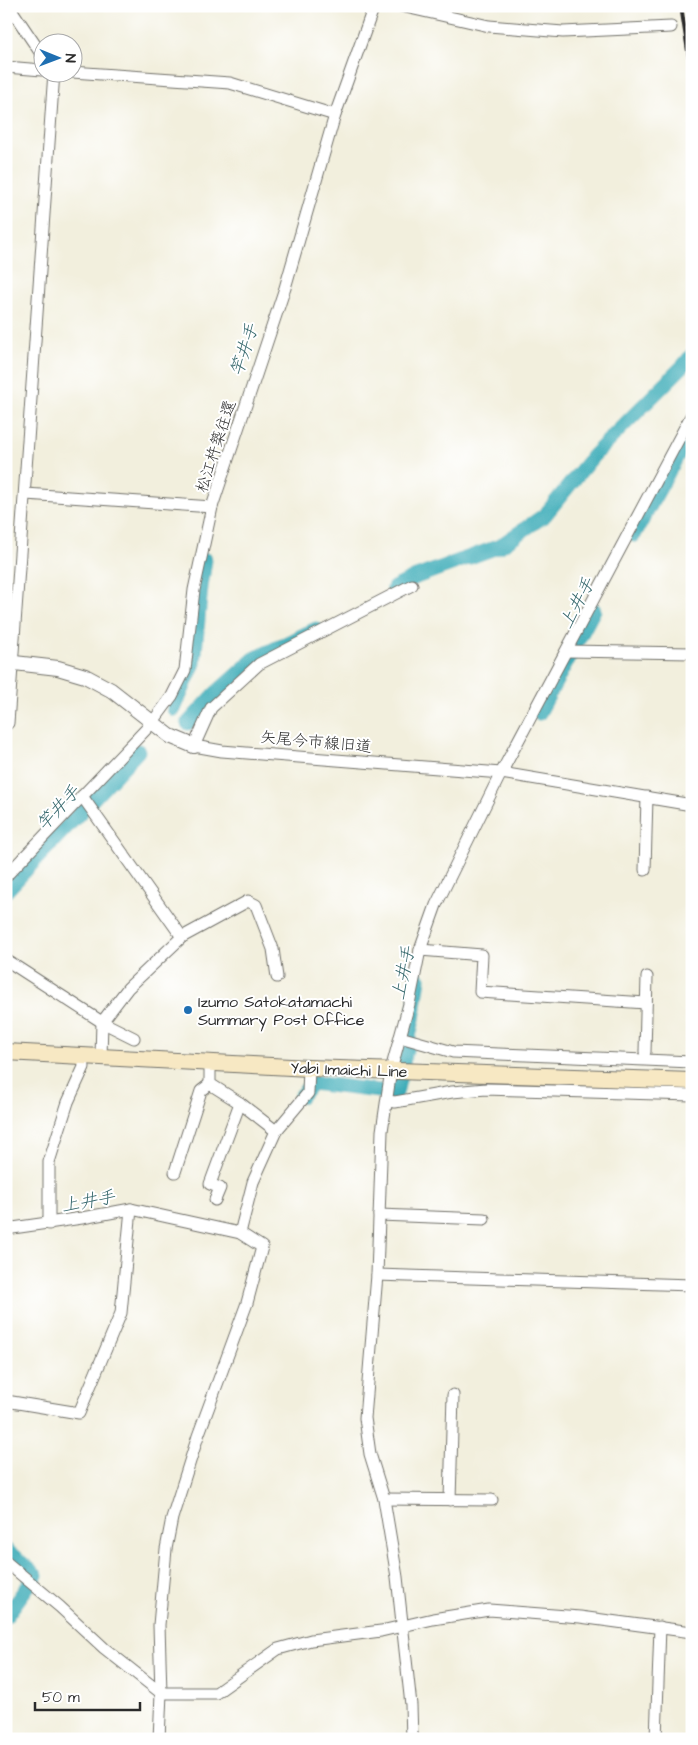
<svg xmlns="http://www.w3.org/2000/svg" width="698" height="1745" viewBox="0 0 698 1745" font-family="'Architects Daughter','Klee One',sans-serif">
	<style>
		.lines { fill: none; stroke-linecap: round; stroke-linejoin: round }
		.canal { stroke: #3aabb7; stroke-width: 15 }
		.minor-casing { stroke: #717069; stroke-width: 13 }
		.tertiary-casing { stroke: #717069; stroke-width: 16 }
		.secondary-casing { stroke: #717069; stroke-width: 18 }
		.minor { stroke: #fff; stroke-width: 11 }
		.tertiary { stroke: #fff; stroke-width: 14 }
		.secondary { stroke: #f7e8c3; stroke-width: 16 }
		.rail { stroke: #2b2b2b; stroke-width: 4 }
		.poi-dot { fill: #1f6fb2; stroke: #fff; stroke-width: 2 }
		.labels { text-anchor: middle; stroke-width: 4; stroke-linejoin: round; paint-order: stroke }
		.street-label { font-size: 16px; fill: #2b2b2b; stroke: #fff }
		.poi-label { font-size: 16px; fill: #2b2b2b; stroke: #fff; text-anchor: start }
		.water-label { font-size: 18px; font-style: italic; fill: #32656a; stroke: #fff }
	</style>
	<rect width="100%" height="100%" fill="#fff"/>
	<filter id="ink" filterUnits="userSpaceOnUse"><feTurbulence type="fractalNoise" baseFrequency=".02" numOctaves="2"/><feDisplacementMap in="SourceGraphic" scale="10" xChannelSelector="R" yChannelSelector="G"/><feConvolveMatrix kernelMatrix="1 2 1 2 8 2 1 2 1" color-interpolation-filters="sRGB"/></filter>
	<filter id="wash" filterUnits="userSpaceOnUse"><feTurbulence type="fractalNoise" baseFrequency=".0096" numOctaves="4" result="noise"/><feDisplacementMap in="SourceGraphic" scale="20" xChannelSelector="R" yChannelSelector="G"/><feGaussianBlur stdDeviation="1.12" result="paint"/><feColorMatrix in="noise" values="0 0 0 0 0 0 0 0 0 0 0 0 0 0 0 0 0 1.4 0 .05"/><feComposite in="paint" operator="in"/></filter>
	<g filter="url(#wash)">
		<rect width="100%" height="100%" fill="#f2efdd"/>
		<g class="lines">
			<g class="canal">
				<polyline points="634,535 692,429"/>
				<polyline points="394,588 416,577 500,546 545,515 593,456 683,366 692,355"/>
				<polyline points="174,709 194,663 201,587 205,560"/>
				<polyline points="539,713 594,610"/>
				<polyline points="188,723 216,693 254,659 316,629"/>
				<polyline points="6,891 138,751"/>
				<polyline points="301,1096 312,1083 396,1093 413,1019 419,979"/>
				<polyline points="6,1550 36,1575 6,1616"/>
			</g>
		</g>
	</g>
	<g filter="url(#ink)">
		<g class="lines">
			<defs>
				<g id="minor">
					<polyline points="9,6 42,55"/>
					<polyline points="401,6 489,26 563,32 671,27"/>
					<polyline points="6,67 42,70"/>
					<polyline points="72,72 230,83 335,115"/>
					<polyline points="26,494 212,507"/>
					<polyline points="412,585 259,664 211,708 194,746 222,751 501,773 692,805"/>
					<polyline points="567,651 692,653"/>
					<path d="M6,725L8,723C25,507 38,289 54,72"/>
					<polyline points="82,796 182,937"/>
					<polyline points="645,870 647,797"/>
					<polyline points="6,876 152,723 172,696 185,670 194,590 212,507 285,288 335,115 374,6"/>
					<polyline points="420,950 482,955 480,992 646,1003"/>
					<polyline points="6,960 102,1022 134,1038"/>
					<polyline points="400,1037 453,1052 692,1062"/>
					<polyline points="645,1052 647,977"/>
					<polyline points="101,1057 102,1022 128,988 182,937 248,901 256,905 273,949 277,977"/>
					<polyline points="210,1062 210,1084 240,1103 276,1131"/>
					<polyline points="387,1101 395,1102 452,1092 486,1089 692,1095"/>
					<polyline points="175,1172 201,1091 210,1084"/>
					<polyline points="215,1200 220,1188 210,1184 240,1103"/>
					<polyline points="379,1215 484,1219"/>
					<polyline points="49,1224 49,1162 68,1102 84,1067 83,1057"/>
					<polyline points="6,1229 82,1218 131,1209 240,1233 262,1247 247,1303 198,1436 172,1518 166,1549 159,1625 161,1693 159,1739"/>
					<polyline points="240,1233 253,1182 276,1131 308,1093 309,1068"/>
					<polyline points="377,1275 692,1285"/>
					<polyline points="6,1401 79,1413 121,1313 131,1209"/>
					<polyline points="384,1499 492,1500"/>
					<polyline points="450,1500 453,1395"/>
					<polyline points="6,1562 60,1607 104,1648 161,1693 216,1693 278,1649 311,1640 381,1631 433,1619 489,1610 580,1617 692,1632"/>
					<polyline points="412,1739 411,1705 397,1577 384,1499 370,1454 365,1418 377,1275 382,1131 391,1070 409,1004 420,950 436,905 501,773 692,414"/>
					<polyline points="656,1739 660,1627"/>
				</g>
				<polyline id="tertiary" points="6,662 58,668 85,676 111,690 170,736 194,746"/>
				<polyline id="secondary" points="6,1052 309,1068 692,1081"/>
			</defs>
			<use href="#minor" class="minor-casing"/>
			<use href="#tertiary" class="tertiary-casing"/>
			<use href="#secondary" class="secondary-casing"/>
			<use href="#minor" class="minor"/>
			<use href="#tertiary" class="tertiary"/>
			<use href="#secondary" class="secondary"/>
			<polyline class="rail" points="681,6 692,77"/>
		</g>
	</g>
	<circle class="poi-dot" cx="188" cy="1010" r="5"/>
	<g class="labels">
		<g class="street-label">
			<text transform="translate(215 446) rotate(-72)" y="6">松江杵築往還</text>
			<text transform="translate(316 741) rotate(5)" y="6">矢尾今市線旧道</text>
			<text transform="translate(349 1069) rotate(2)" y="6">Yabi Imaichi Line</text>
		</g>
		<g class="poi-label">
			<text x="198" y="1007">Izumo Satokatamachi<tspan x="198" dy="18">Summary Post Office</tspan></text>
		</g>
		<g class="water-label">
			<text transform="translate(244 350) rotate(-72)" y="6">竿井手</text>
			<text transform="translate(577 603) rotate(-62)" y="6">上井手</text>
			<text transform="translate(58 808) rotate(-47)" y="6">竿井手</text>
			<text transform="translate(403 973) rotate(-78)" y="6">上井手</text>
			<text transform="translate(88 1201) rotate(-10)" y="6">上井手</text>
		</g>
	</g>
	<rect width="698" height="1745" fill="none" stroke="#fff" stroke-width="25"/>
	<g transform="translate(58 58) rotate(91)"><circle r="24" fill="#ffffff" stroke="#aaaaaa"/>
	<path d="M0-4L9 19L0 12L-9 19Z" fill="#1f6fb2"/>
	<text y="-8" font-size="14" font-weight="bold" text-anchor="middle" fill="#2b2b2b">N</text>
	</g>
	<path d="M35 1702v8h105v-8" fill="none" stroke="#2b2b2b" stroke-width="2.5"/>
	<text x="42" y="1702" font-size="15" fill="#2b2b2b" stroke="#ffffff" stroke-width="4" paint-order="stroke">50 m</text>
</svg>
